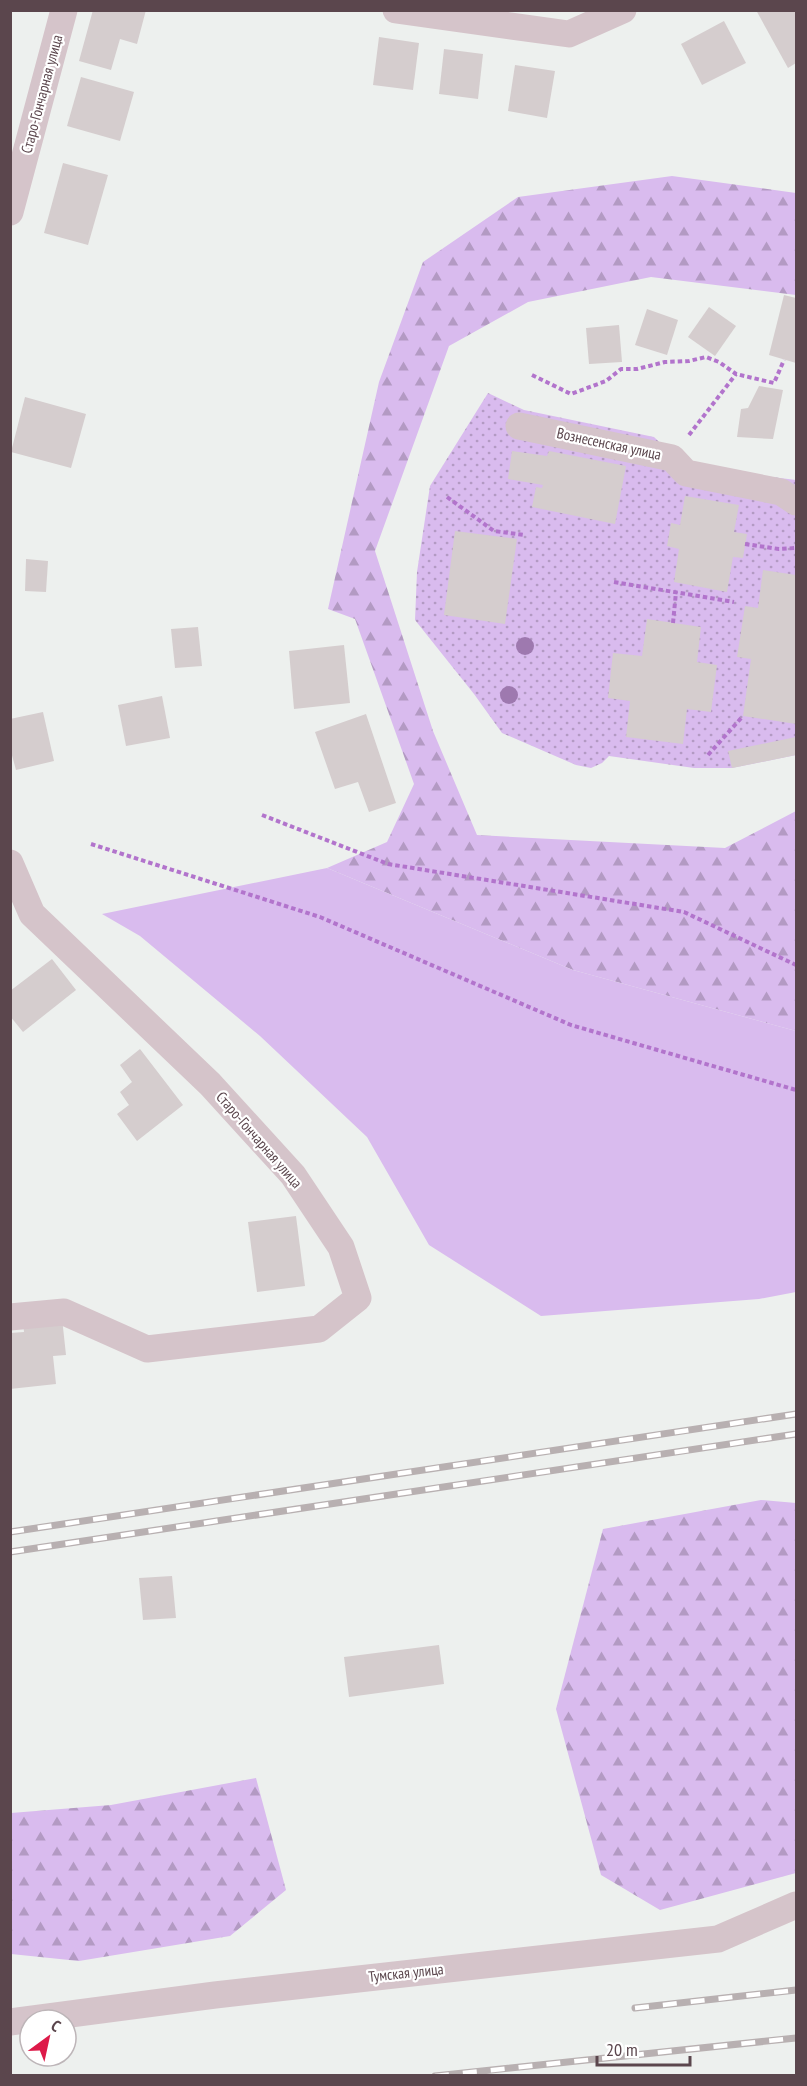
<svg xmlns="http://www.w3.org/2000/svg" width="807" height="2086" viewBox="0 0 807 2086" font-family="'PT Sans Narrow',sans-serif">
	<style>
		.grass { fill: url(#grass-dots) }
		.forest { fill: url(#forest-firs) }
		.garden { fill: #d9bbee }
		.building { fill: #d5cdce }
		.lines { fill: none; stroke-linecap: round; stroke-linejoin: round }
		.path { stroke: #b274cc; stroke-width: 4; stroke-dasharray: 4.5 3; stroke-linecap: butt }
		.minor { stroke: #d5c4ca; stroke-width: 27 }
		.rail-casing { stroke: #b8b0b1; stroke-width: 7 }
		.rail { stroke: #fff; stroke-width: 4.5; stroke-dasharray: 14; stroke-linecap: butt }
		.tree { fill: #9e79af }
		.labels { text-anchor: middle; stroke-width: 4.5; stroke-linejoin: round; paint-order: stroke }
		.street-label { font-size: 15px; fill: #5b464d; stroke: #fff }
	</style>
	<defs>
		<pattern id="grass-dots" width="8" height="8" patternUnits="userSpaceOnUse" patternTransform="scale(1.5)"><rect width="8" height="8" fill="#d9bbee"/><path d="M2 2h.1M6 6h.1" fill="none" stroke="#b39ac3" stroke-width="1.8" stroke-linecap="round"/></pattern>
		<pattern id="forest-firs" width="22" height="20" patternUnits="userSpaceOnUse" patternTransform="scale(1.5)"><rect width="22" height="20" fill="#d9bbee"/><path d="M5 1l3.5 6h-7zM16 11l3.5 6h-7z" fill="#b39ac3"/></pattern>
	</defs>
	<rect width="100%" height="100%" fill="#edf0ee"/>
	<polygon class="grass" points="488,393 524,410 654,437 684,466 796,480 796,755 732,768 694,768 609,756 602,763 591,768 576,765 502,733 474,694 415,620 417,572 430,486"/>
	<g class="forest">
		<polygon points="672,176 796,193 796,295 651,277 528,302 449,346 375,551 433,731 477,835 725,848 796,811 796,1031 573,970 327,868 387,842 414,784 355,619 328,609 379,382 423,262 518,197"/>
		<polygon points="761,1500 796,1503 796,1873 660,1910 601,1875 556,1709 603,1529"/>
		<polygon points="256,1778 286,1890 230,1936 79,1961 11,1954 11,1813 111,1805"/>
	</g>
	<polygon class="garden" points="327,868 573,970 796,1031 796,1292 759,1299 541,1316 429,1245 367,1137 260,1036 140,936 102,914"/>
	<g class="building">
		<polygon points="93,10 146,10 137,44 120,39 111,70 79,61"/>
		<polygon points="756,10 796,10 796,63 788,68"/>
		<polygon points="724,21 746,63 702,85 681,44"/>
		<polygon points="379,37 419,43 413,90 373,85"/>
		<polygon points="444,49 483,54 478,99 439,94"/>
		<polygon points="515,65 555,71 547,118 508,111"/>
		<polygon points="81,77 134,92 120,141 67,126"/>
		<polygon points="63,163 108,175 88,245 44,233"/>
		<polygon points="784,295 796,298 796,363 769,355"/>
		<polygon points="709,307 736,326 715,356 688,337"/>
		<polygon points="647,309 678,320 667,355 635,345"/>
		<polygon points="619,325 622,362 589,364 586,328"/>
		<polygon points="759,386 783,390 773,439 737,437 741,409 748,408"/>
		<polygon points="25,397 86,414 71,468 11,452"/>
		<polygon points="512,451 547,456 549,451 626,466 615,524 532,507 536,487 542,488 543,485 508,479"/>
		<polygon points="685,496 739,505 734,532 747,534 743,558 733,557 727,592 674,582 679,549 667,546 671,523 680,525"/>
		<polygon points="455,531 517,539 505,624 444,615"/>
		<polygon points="26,559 48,561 46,592 25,591"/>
		<polygon points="763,570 796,575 796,724 743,716 751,659 737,657 745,606 758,608"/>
		<polygon points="647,619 701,627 697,662 717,665 711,712 687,709 683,744 626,737 630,701 608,698 613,653 642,656"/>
		<polygon points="198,627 202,666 175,668 171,629"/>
		<polygon points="344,645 350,703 294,709 289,651"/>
		<polygon points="162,696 170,738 126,746 118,705"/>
		<polygon points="43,712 54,761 16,770 10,748 10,719"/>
		<polygon points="366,714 396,803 369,812 358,782 335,789 315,732"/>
		<polygon points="796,737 796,755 732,768 728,751"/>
		<polygon points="52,959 76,990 23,1032 10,1016 10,991"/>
		<polygon points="140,1049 183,1105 137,1141 117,1114 129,1105 120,1092 132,1082 120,1065"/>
		<polygon points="296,1216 305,1286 257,1292 248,1222"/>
		<polygon points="62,1318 66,1355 53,1356 56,1384 10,1389 10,1333 24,1332 23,1322"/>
		<polygon points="172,1576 176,1618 143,1620 139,1578"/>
		<polygon points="439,1645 444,1684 349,1697 344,1657"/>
	</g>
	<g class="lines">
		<g class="path">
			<polyline points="532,375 571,394 606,381 621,369 637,369 665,362 689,361 706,357 719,362 736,374 774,383 784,360"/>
			<polyline points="689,435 736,374"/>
			<polyline points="447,497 494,531 524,535"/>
			<polyline points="745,544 779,549 796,548"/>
			<polyline points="614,582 734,602"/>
			<polyline points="673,623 676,592"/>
			<polyline points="708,755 743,716"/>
			<polyline points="262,815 388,864 684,912 796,965"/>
			<polyline points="91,844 320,917 571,1025 796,1090"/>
		</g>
		<g class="minor">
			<polyline points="396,10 569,34 623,10"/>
			<polyline points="10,212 64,10"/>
			<polyline points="519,426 672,458 686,473 781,492 796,502"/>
			<polyline points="10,863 32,914 210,1084 293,1175 341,1247 358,1298 319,1329 147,1349 64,1312 10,1317"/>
			<polyline points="10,2022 215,1995 718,1939 796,1905"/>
		</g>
		<defs>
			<g id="rail">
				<polyline points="10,1532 796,1414"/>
				<polyline points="10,1552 796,1434"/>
				<polyline points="635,2008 796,1990"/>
				<polyline points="435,2076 796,2038"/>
			</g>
		</defs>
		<use href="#rail" class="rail-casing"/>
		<use href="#rail" class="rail"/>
	</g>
	<g class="tree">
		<circle cx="525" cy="646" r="9"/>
		<circle cx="509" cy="695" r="9"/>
	</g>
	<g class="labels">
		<g class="street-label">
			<text transform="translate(42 94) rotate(-75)" y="5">Старо-Гончарная улица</text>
			<text transform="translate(609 444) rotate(12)" y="5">Вознесенская улица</text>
			<text transform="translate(259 1140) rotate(49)" y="5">Старо-Гончарная улица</text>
			<text transform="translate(406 1973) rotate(-6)" y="5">Тумская улица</text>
		</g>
	</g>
	<rect width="807" height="2086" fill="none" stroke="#5b464d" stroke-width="24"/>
	<g transform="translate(48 2038) rotate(33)"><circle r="28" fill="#ffffff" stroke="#bdb5b8" stroke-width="1.5"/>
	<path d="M0-4.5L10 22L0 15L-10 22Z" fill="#dd1a49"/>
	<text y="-9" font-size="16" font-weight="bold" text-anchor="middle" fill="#5b464d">С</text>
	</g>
	<path d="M597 2056v9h93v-9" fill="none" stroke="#5b464d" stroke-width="3"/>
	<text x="606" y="2056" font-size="18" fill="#5b464d" stroke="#ffffff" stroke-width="4.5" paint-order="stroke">20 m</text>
</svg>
